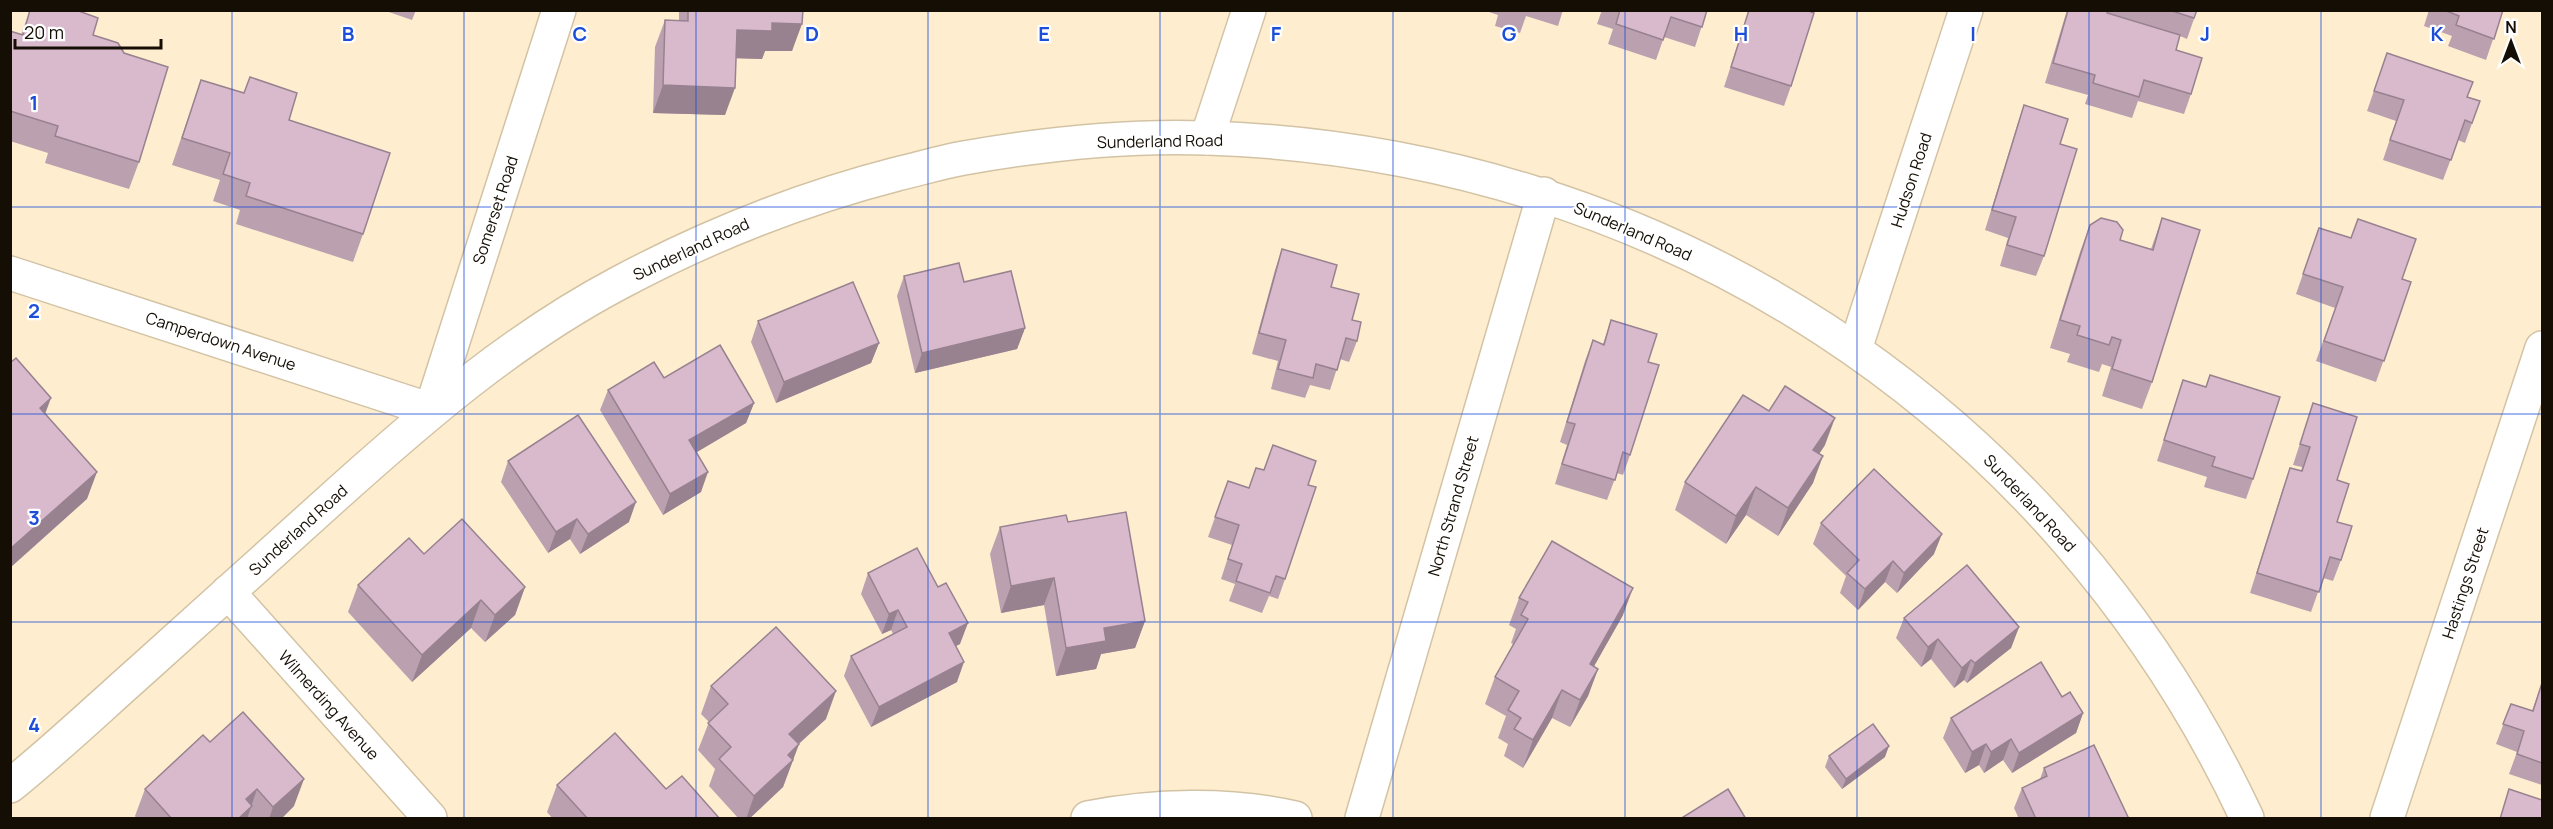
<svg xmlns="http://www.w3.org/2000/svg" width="2553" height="829" viewBox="0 0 2553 829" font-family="Manrope,sans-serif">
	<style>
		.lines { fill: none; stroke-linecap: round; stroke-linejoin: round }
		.minor-casing { stroke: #d3c3a5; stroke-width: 36 }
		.minor { stroke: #fff; stroke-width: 33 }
		.wall { fill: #bba0b0 }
		.shaded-wall { fill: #988290 }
		.building { fill: #d9bacd; stroke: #988290; stroke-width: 1.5 }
		.grid { fill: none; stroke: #1d4ed8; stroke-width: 1.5; stroke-opacity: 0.55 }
		.labels { text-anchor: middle; stroke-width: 4.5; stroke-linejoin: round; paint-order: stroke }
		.street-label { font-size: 16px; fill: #140e05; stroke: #fff }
		.grid-label { font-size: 20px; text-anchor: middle; font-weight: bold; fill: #1d4ed8; stroke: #fff; stroke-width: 4.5; stroke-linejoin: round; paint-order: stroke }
	</style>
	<rect width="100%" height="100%" fill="#feeecf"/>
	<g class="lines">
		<defs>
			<g id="minor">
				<polyline points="1207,138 1249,10"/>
				<polyline points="10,273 431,410 559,10"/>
				<polyline points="1855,349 1966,10"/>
				<polyline points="228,592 430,818"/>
				<path d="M10,786C56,749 99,708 143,669C207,611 272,553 336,495C424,416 513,339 619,283C707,236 800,199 897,174C919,169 941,162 964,158C1043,144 1127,135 1208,138C1660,153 2055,408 2247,818"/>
				<path d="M1088,818C1152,805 1230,803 1295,818"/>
				<polyline points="1362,818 1544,194"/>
				<polyline points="2387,818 2542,348"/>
			</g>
		</defs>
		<use href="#minor" class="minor-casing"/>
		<use href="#minor" class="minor"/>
	</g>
	<g class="wall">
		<polygon points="30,10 76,10 93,35 139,162 129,189 45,163 48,153 10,141 10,31 21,35"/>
		<polygon points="383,10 416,10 412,20"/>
		<polygon points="679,10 803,10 792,51 765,51 762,59 736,58 725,115 653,113 655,47 665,20 679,20"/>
		<polygon points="1483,10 1563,10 1558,26 1526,16 1520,33 1495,26 1498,15"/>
		<polygon points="1602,10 1707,10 1695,47 1664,37 1656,60 1608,44 1613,29 1597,24"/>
		<polygon points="1749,10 1806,10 1791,86 1784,106 1724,87"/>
		<polygon points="2067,10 2197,10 2187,39 2180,36 2176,50 2191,94 2184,114 2138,101 2132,118 2085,104 2088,95 2045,83"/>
		<polygon points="2429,10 2503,10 2486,60 2448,46 2452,36 2424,26"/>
		<polygon points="2387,53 2467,97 2480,101 2465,143 2458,140 2443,180 2383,160 2396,121 2367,111"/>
		<polygon points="201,80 289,120 363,234 353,262 236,224 240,210 213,201 220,180 172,165"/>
		<polygon points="2024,105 2060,144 2044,256 2036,276 2000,266 2008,238 1985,230 2017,126"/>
		<polygon points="2162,218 2152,382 2142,409 2102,396 2111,367 2102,364 2099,372 2067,362 2070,354 2050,348 2080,252 2090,225 2120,240 2151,249"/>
		<polygon points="2319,228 2402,279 2411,282 2376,382 2316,361 2335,308 2296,294"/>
		<polygon points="1282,249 1331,287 1352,320 1357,341 1349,362 1340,359 1330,390 1310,385 1305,398 1271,389 1278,361 1252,354 1275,270"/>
		<polygon points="904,276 964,282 1025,328 1017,349 915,373 897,296"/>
		<polygon points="1611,320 1648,362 1630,455 1623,475 1617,473 1607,500 1555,484 1567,445 1560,442 1585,361 1593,340 1603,344"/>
		<polygon points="758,321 879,343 871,363 776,403 751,342"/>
		<polygon points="2210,375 2253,479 2246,499 2204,487 2207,477 2157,461 2183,380 2206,387"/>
		<polygon points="664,378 754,403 746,423 696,452 701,492 663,515 600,410 608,390"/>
		<polygon points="2313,403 2337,480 2337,522 2341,560 2333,581 2323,578 2311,612 2250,593 2283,488 2290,468 2301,471 2302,467 2293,465"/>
		<polygon points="1825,445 1819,454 1813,483 1778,536 1746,515 1726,544 1675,510 1685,482"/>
		<polygon points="508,461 629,522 580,554 570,539 548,553 501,482"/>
		<polygon points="1228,481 1249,488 1308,485 1285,579 1278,599 1269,596 1262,613 1229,601 1235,584 1221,579 1232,545 1208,537"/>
		<polygon points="1068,522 1145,621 1135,648 1101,654 1096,669 1056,676 1044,605 1001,613 990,554 1000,527"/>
		<polygon points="1821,523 1934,554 1897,593 1885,582 1858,610 1840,593 1846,576 1813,544"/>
		<polygon points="424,554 525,587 515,615 485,642 471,628 412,682 348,612 358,585"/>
		<polygon points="868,573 960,644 956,646 957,682 871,727 844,676 851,656 893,634 891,630 882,634 861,594"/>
		<polygon points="1519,598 1623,615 1594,666 1598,669 1588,696 1570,727 1552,718 1523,768 1504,756 1508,744 1498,738 1506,716 1485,704 1495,677 1513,644 1511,643 1516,629 1509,625"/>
		<polygon points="1904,618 2019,627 2011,648 1967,683 1964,680 1954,688 1931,659 1921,667 1896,638"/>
		<polygon points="2542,682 2542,785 2509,774 2517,752 2496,744 2511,704 2532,711"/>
		<polygon points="711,686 826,719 799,744 783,787 749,819 739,819 709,786 715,769 698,750 709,722 701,714"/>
		<polygon points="2062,697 2083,713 2076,733 2012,773 2003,760 1984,773 1979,765 1965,773 1943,738 1951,718"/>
		<polygon points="210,742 294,806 281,819 248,819 248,818 247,819 137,819 135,816 145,789"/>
		<polygon points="1829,756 1885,757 1842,789 1825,767"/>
		<polygon points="2044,768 2129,819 2019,819 2014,808 2022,788 2040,779"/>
		<polygon points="557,785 666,789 720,819 553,819 547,812"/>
	</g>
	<g class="shaded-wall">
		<polygon points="772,23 802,24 792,51 765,51 762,59 727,58 737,30"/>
		<polygon points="663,85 735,88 725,115 653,113"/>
		<polygon points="1025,328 1017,349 915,373 922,353"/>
		<polygon points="879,343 871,363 776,403 784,382"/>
		<polygon points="51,398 41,425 40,408"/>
		<polygon points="754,403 746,423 682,461 689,440"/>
		<polygon points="1835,418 1825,445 1803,478 1813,450"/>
		<polygon points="1823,456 1813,483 1778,536 1788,508"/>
		<polygon points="97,472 87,499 10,568 10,549"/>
		<polygon points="708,472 701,492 663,515 670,494"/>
		<polygon points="1756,487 1746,515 1726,544 1736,516"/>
		<polygon points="636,502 629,522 580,554 588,534"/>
		<polygon points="577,519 570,539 548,553 556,532"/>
		<polygon points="1942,534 1934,554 1897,593 1904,573"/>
		<polygon points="1893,561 1885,582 1858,610 1865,589"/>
		<polygon points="1054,578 1044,605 1001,613 1011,586"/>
		<polygon points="525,587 515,615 485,642 495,615"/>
		<polygon points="1633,588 1623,615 1580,691 1590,664"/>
		<polygon points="481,600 471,628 412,682 422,655"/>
		<polygon points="898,610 891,630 882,634 889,614"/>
		<polygon points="1145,621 1135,648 1101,654 1096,669 1056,676 1066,648 1104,628"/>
		<polygon points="968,623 960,644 941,653 949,633"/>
		<polygon points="2019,627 2011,648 1967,683 1975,663"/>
		<polygon points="1938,639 1931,659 1921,667 1928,647"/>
		<polygon points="1971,660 1964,680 1954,688 1962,668"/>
		<polygon points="964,662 957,682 871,727 879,707"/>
		<polygon points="1598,669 1588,696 1570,727 1580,700"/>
		<polygon points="1562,690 1552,718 1523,768 1533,740"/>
		<polygon points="836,691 826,719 779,761 789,734"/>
		<polygon points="2083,713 2076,733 2012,773 2019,753"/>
		<polygon points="2011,739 2003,760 1984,773 1991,752"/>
		<polygon points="799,744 783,787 749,819 746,819 754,796 788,755"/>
		<polygon points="1986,744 1979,765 1965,773 1972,752"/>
		<polygon points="1889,746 1885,757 1842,789 1846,779"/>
		<polygon points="304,779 294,806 281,819 269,819 273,807"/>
		<polygon points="257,789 247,819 238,819 246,799"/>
	</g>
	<g class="building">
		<polygon points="30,10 76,10 98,18 93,35 118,43 124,53 168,67 139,162 55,136 58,126 10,111 10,31 23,35"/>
		<polygon points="688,10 803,10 802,24 772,23 772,31 737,30 735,88 663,85 665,20 688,21"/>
		<polygon points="1620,10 1707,10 1702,27 1671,17 1663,40 1616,24"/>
		<polygon points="1749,10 1806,10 1814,13 1791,86 1731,67"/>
		<polygon points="2068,10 2107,10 2107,13 2180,35 2176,50 2202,58 2191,94 2144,80 2139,97 2093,83 2095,75 2053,63"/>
		<polygon points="2169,10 2197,10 2194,18"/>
		<polygon points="2444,10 2503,10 2494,39 2456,25 2459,16"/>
		<polygon points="2387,53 2473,82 2467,97 2480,101 2472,123 2465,120 2451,160 2390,140 2404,100 2374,91"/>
		<polygon points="250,77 297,93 289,120 390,153 363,234 246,196 250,183 223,174 230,153 182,138 201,80 244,93"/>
		<polygon points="2024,105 2068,119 2060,144 2077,149 2044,256 2007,245 2016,217 1992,210"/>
		<polygon points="2101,218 2117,222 2123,230 2120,240 2153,250 2162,218 2200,230 2152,382 2112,369 2121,340 2112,337 2109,345 2077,335 2080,326 2060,320 2090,225"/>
		<polygon points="2358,219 2416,239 2402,279 2411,282 2384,361 2324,341 2343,287 2303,274 2319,228 2351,238"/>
		<polygon points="1282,249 1337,265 1331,287 1359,294 1352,320 1361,322 1357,341 1346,338 1337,370 1316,364 1313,378 1278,369 1286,340 1259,333"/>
		<polygon points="959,263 964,282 1011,271 1025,328 922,353 904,276"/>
		<polygon points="853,282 879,343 784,382 758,321"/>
		<polygon points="1611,320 1657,334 1648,362 1659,365 1630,455 1623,452 1615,480 1562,464 1575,424 1567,422 1593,340 1604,345"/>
		<polygon points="720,345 754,403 689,440 708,472 670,494 608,390 654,362 664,378"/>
		<polygon points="16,358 51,398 40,408 97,472 10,549 10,363"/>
		<polygon points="2210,375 2280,397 2253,479 2212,466 2215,457 2164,440 2183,380 2206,387"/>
		<polygon points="1785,386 1835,418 1813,450 1823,456 1788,508 1756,487 1736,516 1685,482 1743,395 1769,411"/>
		<polygon points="2313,403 2357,417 2337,480 2349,484 2337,522 2352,526 2341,560 2330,557 2319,592 2257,573 2290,468 2302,471 2310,447 2300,444"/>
		<polygon points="578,415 636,502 588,534 577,519 556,532 508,461"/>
		<polygon points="1273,445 1316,461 1308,485 1316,487 1285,579 1276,576 1270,593 1236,581 1242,564 1228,559 1239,525 1215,517 1228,481 1249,488 1256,468 1264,470"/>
		<polygon points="1874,469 1942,534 1904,573 1893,561 1865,589 1847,573 1859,560 1821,523"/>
		<polygon points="1126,512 1145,621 1104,628 1106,641 1066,648 1054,578 1011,586 1000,527 1066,515 1068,522"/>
		<polygon points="462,519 525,587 495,615 481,600 422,655 358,585 409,538 424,554"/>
		<polygon points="1552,541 1633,588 1590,664 1598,669 1580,700 1562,690 1533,740 1514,729 1521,718 1508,710 1519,691 1495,677 1528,619 1521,615 1528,602 1519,598"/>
		<polygon points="917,548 938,587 946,583 968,623 949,633 964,662 879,707 851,656 907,627 898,610 889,614 868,573"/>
		<polygon points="1967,565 2019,627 1975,663 1971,660 1962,668 1938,639 1928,647 1904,618"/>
		<polygon points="776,627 836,691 789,734 799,744 788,755 793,760 754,796 719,759 731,747 708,723 728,704 711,686"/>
		<polygon points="2041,662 2062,697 2070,692 2083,713 2019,753 2011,739 1991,752 1986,744 1972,752 1951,718"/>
		<polygon points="2542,683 2542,763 2517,754 2524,731 2503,724 2511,704 2533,711"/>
		<polygon points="243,712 304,779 273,807 257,789 246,799 252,806 238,819 172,819 145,789 203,735 210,742"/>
		<polygon points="1873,724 1889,746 1846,779 1829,756"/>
		<polygon points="615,733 666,789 682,776 720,819 588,819 557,785"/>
		<polygon points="2094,745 2129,819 2036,819 2022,788 2047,776 2044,768"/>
		<polygon points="1728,789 1746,819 1680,819"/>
		<polygon points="2509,789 2542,800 2542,819 2500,819"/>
	</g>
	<path class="grid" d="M232,10V818M464,10V818M696,10V818M928,10V818M1160,10V818M1393,10V818M1625,10V818M1857,10V818M2089,10V818M2321,10V818M10,207H2542M10,414H2542M10,622H2542"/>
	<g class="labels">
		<g class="street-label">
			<text transform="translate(1160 141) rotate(-1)" y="6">Sunderland Road</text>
			<text transform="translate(1911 180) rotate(-72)" y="6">Hudson Road</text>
			<text transform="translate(495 210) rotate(-72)" y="6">Somerset Road</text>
			<text transform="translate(1633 231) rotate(23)" y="6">Sunderland Road</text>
			<text transform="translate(691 249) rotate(-25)" y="6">Sunderland Road</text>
			<text transform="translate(221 341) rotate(18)" y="6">Camperdown Avenue</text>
			<text transform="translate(2030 503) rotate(47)" y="6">Sunderland Road</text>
			<text transform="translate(1453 506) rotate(-74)" y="6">North Strand Street</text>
			<text transform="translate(298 530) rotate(-42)" y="6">Sunderland Road</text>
			<text transform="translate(2465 583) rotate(-72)" y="6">Hastings Street</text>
			<text transform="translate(329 705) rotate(48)" y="6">Wilmerding Avenue</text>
		</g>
	</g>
	<g class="grid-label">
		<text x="348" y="41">B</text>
		<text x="580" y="41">C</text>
		<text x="812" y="41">D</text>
		<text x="1044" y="41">E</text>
		<text x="1276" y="41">F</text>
		<text x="1509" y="41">G</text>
		<text x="1741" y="41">H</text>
		<text x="1973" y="41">I</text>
		<text x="2205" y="41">J</text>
		<text x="2437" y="41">K</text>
		<text x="34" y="110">1</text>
		<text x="34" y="318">2</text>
		<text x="34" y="525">3</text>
		<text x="34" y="732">4</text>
	</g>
	<rect width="2553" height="829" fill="none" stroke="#140e05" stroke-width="24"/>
	<g transform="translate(2511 42)" stroke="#ffffff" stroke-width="4.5" paint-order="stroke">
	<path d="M0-4.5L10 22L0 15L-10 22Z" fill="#140e05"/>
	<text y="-9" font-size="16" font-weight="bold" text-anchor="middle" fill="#140e05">N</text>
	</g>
	<path d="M15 39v9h146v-9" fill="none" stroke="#140e05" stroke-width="3"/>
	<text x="24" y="39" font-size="18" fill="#140e05" stroke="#ffffff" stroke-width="4.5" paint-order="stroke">20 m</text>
</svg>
